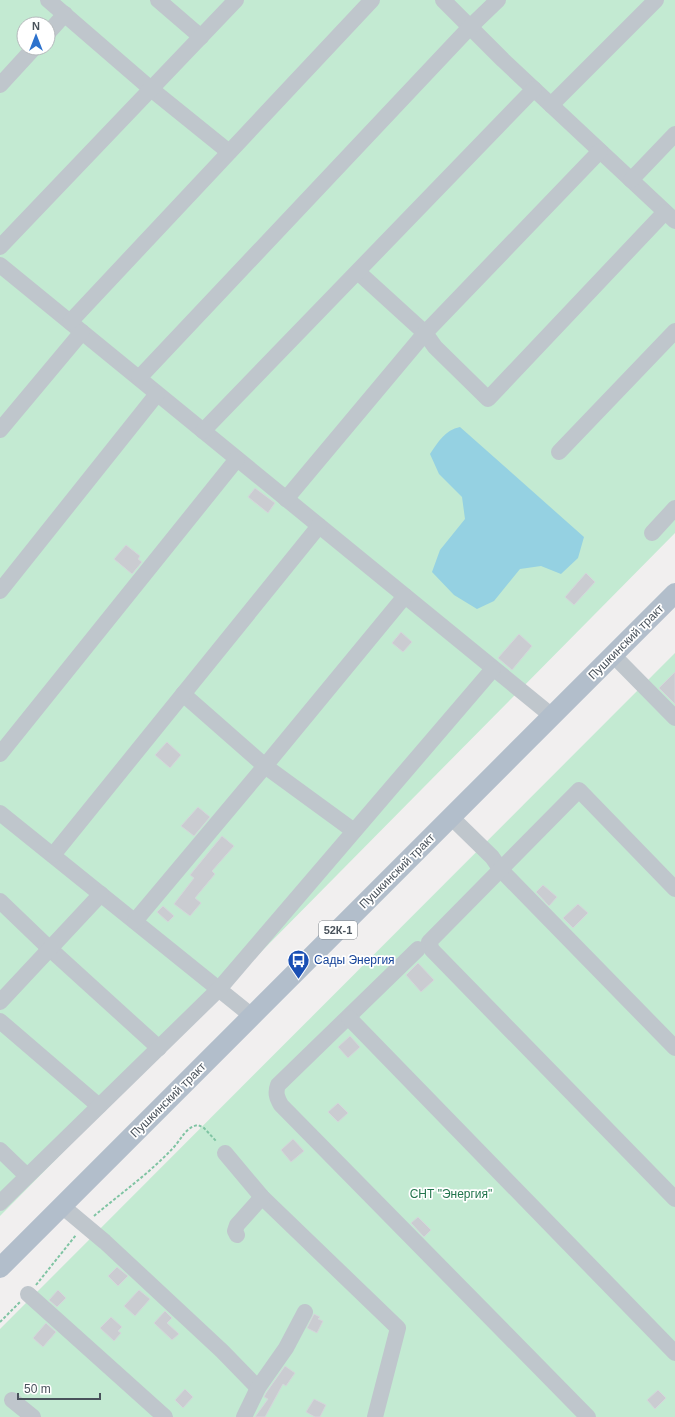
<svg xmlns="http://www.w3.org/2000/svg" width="675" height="1417" viewBox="0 0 675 1417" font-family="Helvetica,sans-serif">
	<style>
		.green { fill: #c3ead2; fill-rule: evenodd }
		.water { fill: #95d1e2 }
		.building { fill: #caccd1; stroke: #d4d6da }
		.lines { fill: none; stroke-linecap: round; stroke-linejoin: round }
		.path { stroke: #7fc4a3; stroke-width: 2; stroke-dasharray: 3 2; stroke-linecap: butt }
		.minor { stroke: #bfc6cc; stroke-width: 16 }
		.major { stroke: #b2becb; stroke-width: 20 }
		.labels { text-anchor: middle; stroke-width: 3.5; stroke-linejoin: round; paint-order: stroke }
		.shield { fill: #fff; stroke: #80868c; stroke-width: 1 }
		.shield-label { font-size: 11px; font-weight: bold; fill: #49525b }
		.street-label { font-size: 12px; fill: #49525b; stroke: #fff }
		.transit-label { font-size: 12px; fill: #164399; stroke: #fff; text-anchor: start }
		.park-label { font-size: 12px; fill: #22744c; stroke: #fff }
	</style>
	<rect width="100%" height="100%" fill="#f1efef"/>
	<g class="green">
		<path d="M0,0H675V533L0,1216ZM24,24H48V48H24Z"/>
		<polygon points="675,653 675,1417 0,1417 0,1329"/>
	</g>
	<path class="water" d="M460,427L584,537L578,558L561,574L541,566L520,569L494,601L477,609L454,595L432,572L440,550L465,519L462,497L439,474L430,454C438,442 445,430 460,427Z"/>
	<g class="building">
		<polygon points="255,488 275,503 268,513 248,497"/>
		<polygon points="126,545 140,556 138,559 142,562 132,574 114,559"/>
		<polygon points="586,573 595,582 574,605 565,597"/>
		<polygon points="401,632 412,642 403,652 392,643"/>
		<polygon points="519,634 532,646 512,670 498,658"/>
		<polygon points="675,672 675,704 659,688"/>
		<polygon points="167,742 181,755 170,768 155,755"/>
		<polygon points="198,807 210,817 194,836 181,826"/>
		<polygon points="222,836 234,846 212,871 215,874 195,898 201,903 190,916 174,904 194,878 190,875"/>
		<polygon points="543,885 557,897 549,906 536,892"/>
		<polygon points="578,904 588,913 573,928 563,918"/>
		<polygon points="163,906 174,916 168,922 157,912"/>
		<polygon points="418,963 434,980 421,992 406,975"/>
		<polygon points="350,1036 360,1047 348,1058 338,1047"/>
		<polygon points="338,1103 348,1113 338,1122 328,1112"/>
		<polygon points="293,1139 304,1151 291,1162 281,1150"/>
		<polygon points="418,1217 431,1230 424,1237 411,1223"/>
		<polygon points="117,1267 128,1276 118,1286 108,1276"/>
		<polygon points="58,1290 66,1298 57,1307 49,1300"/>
		<polygon points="139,1290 150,1299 135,1316 124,1306"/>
		<polygon points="165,1311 172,1318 167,1323 179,1334 172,1340 154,1323"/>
		<polygon points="314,1314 320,1317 318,1319 323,1321 317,1333 307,1328"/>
		<polygon points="111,1317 122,1327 118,1331 121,1333 114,1341 100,1328"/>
		<polygon points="46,1323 56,1332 43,1347 33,1338"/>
		<polygon points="285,1366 295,1373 286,1386 283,1384 265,1417 255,1417 268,1399 264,1397 266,1393"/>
		<polygon points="185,1389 193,1397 183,1408 175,1400"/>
		<polygon points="658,1390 666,1398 655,1409 647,1400"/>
		<polygon points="314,1399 326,1405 320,1417 315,1417 306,1412"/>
	</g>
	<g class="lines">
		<g class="path">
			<path d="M94,1216C120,1194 151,1172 174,1147C182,1138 186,1127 198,1125L204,1128L217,1142"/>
			<polyline points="36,1285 76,1235"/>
			<polyline points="0,1322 20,1302"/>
		</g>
		<g class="minor">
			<polyline points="48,0 151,89 229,152"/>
			<polyline points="158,0 201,37"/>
			<polyline points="443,0 503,60 675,221"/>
			<polyline points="48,33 65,14"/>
			<polyline points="0,85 34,48"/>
			<polyline points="551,105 656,0"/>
			<polyline points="631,180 675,134"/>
			<polyline points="0,247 236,0"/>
			<polyline points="0,265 552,716"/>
			<polyline points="358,272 425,333 435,347 488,399 665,212"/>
			<polyline points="70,322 372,0"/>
			<polyline points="139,378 470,27 498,0"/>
			<polyline points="0,430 82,332"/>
			<polyline points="203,431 534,89"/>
			<polyline points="559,452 675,331"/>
			<polyline points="286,499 425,333 600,151"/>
			<polyline points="652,533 675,508"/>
			<polyline points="0,591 157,394"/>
			<polyline points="613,655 675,718"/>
			<polyline points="183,694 265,766 354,831"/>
			<polyline points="0,754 237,459"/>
			<polyline points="0,813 252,1016"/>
			<polyline points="451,817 492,857 501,870 675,1048"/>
			<polyline points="53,855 319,526"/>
			<polyline points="675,889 579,790 429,942 432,950 675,1199"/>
			<polyline points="0,901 50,949 159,1048"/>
			<polyline points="135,921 265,766 405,596"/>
			<path d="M418,949L278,1085C275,1093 277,1098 281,1105L588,1417"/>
			<polyline points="0,1002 101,894"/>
			<polyline points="349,1018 675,1353"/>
			<polyline points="0,1021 99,1106"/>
			<polyline points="0,1150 27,1176"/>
			<polyline points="225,1153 262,1197 398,1328 375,1417"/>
			<polyline points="0,1203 219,989 493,669"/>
			<polyline points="62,1206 105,1242 222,1351 258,1388"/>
			<polyline points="237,1235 235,1231 237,1225 262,1197"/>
			<polyline points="28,1294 165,1417"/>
			<polyline points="12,1400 33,1417"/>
			<polyline points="244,1417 258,1388 286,1348 305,1312"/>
		</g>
		<polyline class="major" points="0,1268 675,593"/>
	</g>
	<defs>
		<symbol id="bus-pin" viewBox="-11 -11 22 30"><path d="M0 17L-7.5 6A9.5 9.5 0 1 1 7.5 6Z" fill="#1a4fb4" stroke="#fff"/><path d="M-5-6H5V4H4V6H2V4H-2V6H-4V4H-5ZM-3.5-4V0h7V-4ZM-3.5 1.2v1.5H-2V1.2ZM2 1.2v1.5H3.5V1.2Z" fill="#fff"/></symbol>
	</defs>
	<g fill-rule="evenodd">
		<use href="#bus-pin" x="286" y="948" width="25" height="34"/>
	</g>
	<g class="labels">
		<rect class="shield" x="319" y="921" width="38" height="18" rx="3"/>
		<g class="shield-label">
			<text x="338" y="934">52К-1</text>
		</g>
		<g class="street-label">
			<text transform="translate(626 642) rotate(-45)" y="4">Пушкинский тракт</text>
			<text transform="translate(397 871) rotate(-45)" y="4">Пушкинский тракт</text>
			<text transform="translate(168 1100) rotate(-45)" y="4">Пушкинский тракт</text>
		</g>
		<g class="transit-label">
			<text x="314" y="964">Сады Энергия</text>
		</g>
		<g class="park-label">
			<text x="451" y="1198">СНТ "Энергия"</text>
		</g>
	</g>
	<g transform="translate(36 36)"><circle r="19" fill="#ffffff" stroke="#b6babd"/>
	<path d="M0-3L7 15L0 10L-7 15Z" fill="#2d72cd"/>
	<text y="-6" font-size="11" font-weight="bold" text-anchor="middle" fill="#49525b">N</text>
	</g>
	<path d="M18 1393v6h82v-6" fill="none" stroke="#49525b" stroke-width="2"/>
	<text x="24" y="1393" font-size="12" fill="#49525b" stroke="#ffffff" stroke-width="3" paint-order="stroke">50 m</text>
</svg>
